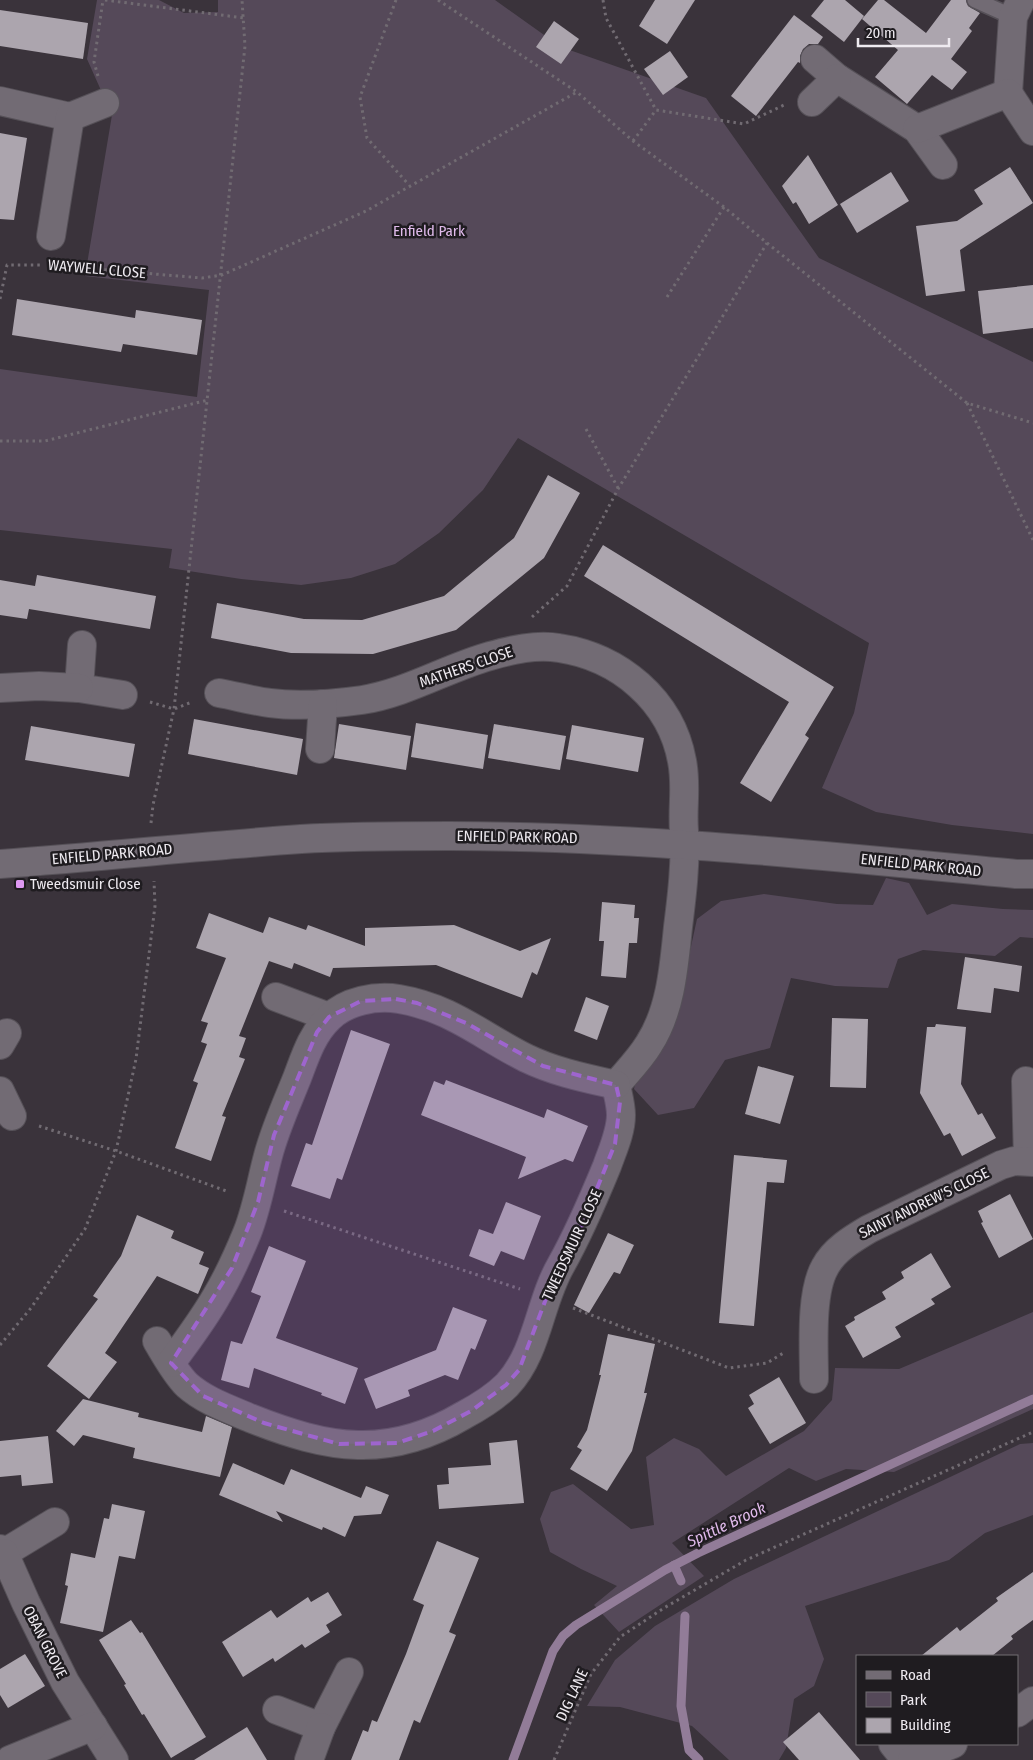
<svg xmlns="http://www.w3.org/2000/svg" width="1033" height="1760" viewBox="0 0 1033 1760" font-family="'Fira Sans Condensed',sans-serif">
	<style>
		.green { fill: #554959 }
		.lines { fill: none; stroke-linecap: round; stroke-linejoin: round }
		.stream { stroke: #927c98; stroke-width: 9 }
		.building { fill: #aca5ae }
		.service-casing { stroke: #565158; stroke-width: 18 }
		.minor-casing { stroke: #565158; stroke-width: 30 }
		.tertiary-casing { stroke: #565158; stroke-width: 30 }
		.path { stroke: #716b72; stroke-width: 3; stroke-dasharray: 2.5 4; stroke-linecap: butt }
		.service { stroke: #726b74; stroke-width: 15 }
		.minor { stroke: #726b74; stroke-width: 28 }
		.tertiary { stroke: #726b74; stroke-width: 28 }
		.marked { fill: #9e65ce; fill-opacity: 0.2; stroke: #9e65ce; stroke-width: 4; stroke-dasharray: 10 6; stroke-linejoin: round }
		.poi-dot { fill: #de98f2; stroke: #1f1c20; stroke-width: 2 }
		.labels { text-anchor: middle; stroke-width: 5; stroke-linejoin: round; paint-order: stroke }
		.park-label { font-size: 15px; fill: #e1bbec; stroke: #1f1c20 }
		.street-label { font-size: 15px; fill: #eeeaf0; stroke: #1f1c20 }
		.poi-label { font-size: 15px; fill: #eeeaf0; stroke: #1f1c20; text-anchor: start }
		.water-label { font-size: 16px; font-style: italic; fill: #e0baeb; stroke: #1f1c20 }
	</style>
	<rect width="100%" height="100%" fill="#3a333b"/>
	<g class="green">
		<polygon points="97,0 159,0 184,13 218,12 218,0 495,0 561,47 706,98 819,258 1033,362 1033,834 952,825 876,812 822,788 854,713 869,643 518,438 483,490 439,533 395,564 351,578 301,585 241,579 169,568 172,549 0,530 0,369 197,397 209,290 85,276 112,115 87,59"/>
		<polygon points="886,878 909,883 927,915 952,904 1003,909 1033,910 1033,938 1020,937 995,956 923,950 898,959 888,988 835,986 791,978 770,1048 725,1060 694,1108 658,1115 634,1089 639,1064 683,983 697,919 721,901 764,894 837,904 873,905"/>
		<polygon points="1033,1312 1033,1409 894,1472 846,1469 816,1481 789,1468 672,1543 704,1576 619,1632 594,1605 617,1586 581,1569 550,1552 540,1519 551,1492 573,1484 631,1529 654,1525 646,1457 674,1438 699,1449 726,1476 804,1431 832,1400 835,1368 899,1369"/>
		<polygon points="1033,1443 1033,1515 985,1533 949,1560 805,1606 824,1659 814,1686 794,1699 786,1748 779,1760 729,1760 692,1726 620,1707 587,1706 615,1660 655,1626 734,1579 1020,1444"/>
	</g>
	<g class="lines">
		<g class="stream">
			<polyline points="674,1565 681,1581"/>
			<polyline points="685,1616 681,1706 689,1750 699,1760"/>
			<polyline points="513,1760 553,1651 563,1636 576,1625 665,1570 698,1553 1033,1399"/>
		</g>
	</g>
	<g class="building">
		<polygon points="655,0 695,0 667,44 639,26"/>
		<polygon points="824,0 845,0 864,16 844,42 811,16"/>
		<polygon points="878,0 884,0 926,33 951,0 966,0 968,6 980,13 969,28 972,31 951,59 967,72 952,90 932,75 907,104 875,77 898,50 862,19"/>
		<polygon points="0,10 88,23 83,59 0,46"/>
		<polygon points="794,15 823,37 818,44 809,44 803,49 800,56 800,63 798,62 756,116 731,96"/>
		<polygon points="554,21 579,39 561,64 536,47"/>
		<polygon points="670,51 688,77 663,95 644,69"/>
		<polygon points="0,133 27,138 14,220 0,219"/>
		<polygon points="808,155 838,205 809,224 796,202 793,204 782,186"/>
		<polygon points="1010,167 1033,203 960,250 965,291 926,296 916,226 957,221 983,204 974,190"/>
		<polygon points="891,172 909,201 857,233 840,204"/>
		<polygon points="1033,285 1033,328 983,334 978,291"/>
		<polygon points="17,299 135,318 136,310 202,320 197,355 123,344 121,352 12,335"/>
		<polygon points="548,475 580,493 544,558 456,630 373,654 291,653 211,638 217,603 304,619 362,620 444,596 514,538"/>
		<polygon points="603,545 834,687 805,735 809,738 771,802 740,783 789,702 584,576"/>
		<polygon points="37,575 156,596 150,629 29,609 27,619 0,615 0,580 35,586"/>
		<polygon points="194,719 303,739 297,775 188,754"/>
		<polygon points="416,723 488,735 483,769 411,757"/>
		<polygon points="339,724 411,736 406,770 334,758"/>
		<polygon points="494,724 566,736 560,770 488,758"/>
		<polygon points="572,725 644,738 638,772 566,759"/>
		<polygon points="31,726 135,744 129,777 25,760"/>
		<polygon points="602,902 635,905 634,918 639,918 637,943 629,943 626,978 601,976 604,941 599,941"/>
		<polygon points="209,913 263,933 269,917 306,930 308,925 365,946 365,928 454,925 520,951 551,938 537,975 532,972 522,998 436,965 333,968 330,977 294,963 292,969 269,961 239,1036 246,1038 239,1057 245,1059 222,1116 226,1117 211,1161 175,1148 198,1083 193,1081 207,1044 201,1042 208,1023 201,1021 226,958 196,948"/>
		<polygon points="965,957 1022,966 1019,992 994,988 991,1013 957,1009"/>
		<polygon points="586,997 609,1006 597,1040 574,1031"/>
		<polygon points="832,1018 868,1019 866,1088 830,1087"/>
		<polygon points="936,1024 966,1027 961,1084 978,1115 982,1113 996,1138 962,1156 950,1133 944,1136 920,1093 927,1027 935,1027"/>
		<polygon points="351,1030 390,1044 342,1180 337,1178 330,1199 291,1186 306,1143 312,1145"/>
		<polygon points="758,1066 794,1076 780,1124 745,1114"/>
		<polygon points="446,1080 544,1118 547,1109 588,1126 573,1162 565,1159 518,1179 526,1157 421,1115 434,1081 444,1085"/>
		<polygon points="734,1155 787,1160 784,1183 767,1182 754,1326 719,1323"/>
		<polygon points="1010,1194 1033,1239 999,1258 981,1223 983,1222 978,1211"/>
		<polygon points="506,1202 541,1216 524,1260 501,1251 494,1266 469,1256 479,1229 493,1234"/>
		<polygon points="137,1215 174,1231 171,1238 204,1252 199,1264 209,1268 198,1294 157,1276 105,1353 117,1362 89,1399 47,1366 98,1299 93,1296 121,1256"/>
		<polygon points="608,1233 634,1245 620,1274 614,1272 589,1313 574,1305"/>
		<polygon points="269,1246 306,1261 276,1338 358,1368 345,1404 321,1395 322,1393 254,1368 249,1388 221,1380 231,1341 242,1344 261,1296 251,1292"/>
		<polygon points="931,1253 951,1287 931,1299 935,1304 895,1327 901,1337 863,1358 845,1326 855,1320 854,1317 886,1299 882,1292 904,1278 901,1272"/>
		<polygon points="453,1307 487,1320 475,1350 471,1348 458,1380 445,1375 408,1390 410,1396 376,1409 364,1379 436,1350"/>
		<polygon points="608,1334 655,1344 644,1393 647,1393 632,1451 607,1491 570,1469 582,1450 577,1447 587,1430 601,1375 599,1375"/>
		<polygon points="779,1377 806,1423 770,1444 748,1408 754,1404 749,1395"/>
		<polygon points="83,1399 139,1413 138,1417 202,1432 206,1416 232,1427 220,1477 133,1458 135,1448 83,1435 74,1446 56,1431"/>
		<polygon points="48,1436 53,1483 22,1486 21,1475 0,1477 0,1441"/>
		<polygon points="517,1440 524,1503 439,1509 437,1485 449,1484 448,1468 491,1465 489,1443"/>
		<polygon points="233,1463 284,1485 291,1469 361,1498 366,1486 389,1495 381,1514 354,1516 345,1537 323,1527 322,1530 276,1511 283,1522 219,1495"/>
		<polygon points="112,1504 145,1511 135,1559 119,1556 103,1632 60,1623 68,1586 65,1585 71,1553 95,1558 104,1518 109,1519"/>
		<polygon points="437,1541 479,1558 449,1632 456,1635 420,1723 414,1720 399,1760 351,1760 363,1730 368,1732 372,1720 377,1722 406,1654 424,1605 413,1600"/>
		<polygon points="1033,1572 1033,1620 1011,1636 1013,1639 992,1656 921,1656 957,1627 960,1631 998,1601 996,1598"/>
		<polygon points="328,1592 342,1615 326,1625 330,1632 305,1648 302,1644 275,1662 273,1658 243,1677 222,1642 271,1610 277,1618 308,1597 311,1602"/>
		<polygon points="131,1620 140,1633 142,1632 206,1737 171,1758 144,1714 142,1715 124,1685 126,1684 99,1640"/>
		<polygon points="25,1654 45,1686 8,1708 0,1695 0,1669"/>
		<polygon points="819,1712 860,1760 799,1760 783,1742"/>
		<polygon points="247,1727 267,1760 194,1760"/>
	</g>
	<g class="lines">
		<defs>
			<polyline id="service" points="975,0 1013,17"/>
			<g id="minor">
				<polyline points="815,59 837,78 917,129 943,165"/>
				<polyline points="1008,93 1013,17 1021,0"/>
				<polyline points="0,101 70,117"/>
				<polyline points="812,102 837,78"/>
				<polyline points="917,129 1008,93 1033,131"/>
				<polyline points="51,236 70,117 105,103"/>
				<polyline points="82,645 79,688 123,695"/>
				<polyline points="0,688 39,686 79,688"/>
				<path d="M219,693C236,696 253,701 270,703C300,707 333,704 362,700C407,693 447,668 490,656C512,650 536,644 559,648C619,657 671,700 682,761C687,786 682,806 684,831C686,862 682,895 678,927C674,966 671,1010 649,1044C640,1059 627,1072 616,1085"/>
				<polyline points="320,749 323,704"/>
				<polyline points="276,997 329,1017"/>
				<polyline points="0,1045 7,1033"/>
				<polyline points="1026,1081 1028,1161"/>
				<polyline points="0,1091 12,1116"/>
				<path d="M157,1341C166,1356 175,1373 187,1385C205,1401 229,1409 250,1418C328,1449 388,1460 464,1415C479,1407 495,1397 507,1385C538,1352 539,1303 561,1265C579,1233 593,1200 607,1166C613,1149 621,1132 621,1115C621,1105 618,1095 616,1085"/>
				<path d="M171,1363C186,1342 203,1320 216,1297C228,1277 238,1255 247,1233C257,1208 261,1182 268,1156C275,1129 287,1103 297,1078C305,1057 312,1034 329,1018C346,1001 376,995 399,999C452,1008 480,1035 526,1058C555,1072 585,1078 616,1085"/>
				<path d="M814,1379C814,1349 810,1293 825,1267C834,1250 852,1239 869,1229L1001,1165L1014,1161L1033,1162"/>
				<polyline points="0,1549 4,1553 55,1522"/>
				<polyline points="4,1553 26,1603 65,1682 114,1760"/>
				<polyline points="277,1710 321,1727 349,1672"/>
				<polyline points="1017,1713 1033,1701"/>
				<polyline points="893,1744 906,1760"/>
				<polyline points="10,1760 93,1726"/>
				<polyline points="309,1760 321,1727"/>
				<polyline points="912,1760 953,1744"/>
			</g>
			<path id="tertiary" d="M0,864C100,857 201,846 301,839C350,836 400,836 449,836C639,836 828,856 1016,874H1033"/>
		</defs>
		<use href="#service" class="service-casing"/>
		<use href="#minor" class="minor-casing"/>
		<use href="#tertiary" class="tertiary-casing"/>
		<g class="path">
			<polyline points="105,0 244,18"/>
			<polyline points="396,0 360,97 367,138 409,185"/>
			<polyline points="438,0 577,92 633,141 724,207 767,243 967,403 1033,423"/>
			<polyline points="603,0 606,18 656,110"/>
			<polyline points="98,76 94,62 103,0"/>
			<polyline points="633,141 656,110 744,124 784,105"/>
			<polyline points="59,266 202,278 222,275 366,211 577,92"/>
			<polyline points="667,297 724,207"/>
			<polyline points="0,299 7,265 42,265"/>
			<polyline points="967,403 1033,540"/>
			<polyline points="586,429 618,488"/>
			<polyline points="0,441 45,441 208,400"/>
			<polyline points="532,617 567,586 618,489 767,243"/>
			<polyline points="150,702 174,709 192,702"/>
			<polyline points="151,823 153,805 174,709 245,46 242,0"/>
			<polyline points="39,1126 116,1151 229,1192"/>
			<polyline points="284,1211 520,1289"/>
			<polyline points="573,1308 729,1368 767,1363 785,1352"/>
			<polyline points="0,1345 31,1308 85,1229 116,1151 136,1059 155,906 154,881"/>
			<polyline points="554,1760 591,1674 620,1637 664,1608 746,1560 1033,1432"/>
		</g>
		<use href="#service" class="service"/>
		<use href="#minor" class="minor"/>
		<use href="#tertiary" class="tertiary"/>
	</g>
	<path class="marked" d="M396,999L417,1003L466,1023L543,1066L616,1085L620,1102L615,1144L583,1223L552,1283L519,1370L506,1385L471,1411L433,1431L397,1443L339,1444L264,1423L203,1396L171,1363L232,1268L258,1202L274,1135L317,1032L329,1017L361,1001Z"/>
	<rect class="poi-dot" x="15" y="879" width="10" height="10" rx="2.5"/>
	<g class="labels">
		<g class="park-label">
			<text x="429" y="236">Enfield Park</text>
		</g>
		<g class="street-label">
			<text transform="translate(97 269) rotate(5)" y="5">WAYWELL CLOSE</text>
			<text transform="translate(466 667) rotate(-19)" y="5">MATHERS CLOSE</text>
			<text transform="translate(517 837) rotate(1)" y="5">ENFIELD PARK ROAD</text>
			<text transform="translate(112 854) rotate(-5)" y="5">ENFIELD PARK ROAD</text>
			<text transform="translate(921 865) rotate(6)" y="5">ENFIELD PARK ROAD</text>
			<text transform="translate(924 1203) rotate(-26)" y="5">SAINT ANDREW'S CLOSE</text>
			<text transform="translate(572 1245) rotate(-65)" y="5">TWEEDSMUIR CLOSE</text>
			<text transform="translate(45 1642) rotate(63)" y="5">OBAN GROVE</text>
			<text transform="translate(572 1695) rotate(-65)" y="5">DIG LANE</text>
		</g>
		<g class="poi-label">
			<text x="30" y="889">Tweedsmuir Close</text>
		</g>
		<g class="water-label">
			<text transform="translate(726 1524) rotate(-25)" y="6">Spittle Brook</text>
		</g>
	</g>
	<rect x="856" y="1655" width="162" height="90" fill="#1f1c20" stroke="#726e73"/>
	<rect x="866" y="1671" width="25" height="8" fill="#726b74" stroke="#726e73"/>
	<text x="900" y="1680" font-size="15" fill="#eeeaf0">Road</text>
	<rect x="866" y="1692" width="25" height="15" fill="#554959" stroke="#726e73"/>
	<text x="900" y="1705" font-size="15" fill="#eeeaf0">Park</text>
	<rect x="866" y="1718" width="25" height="15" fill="#aca5ae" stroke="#726e73"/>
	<text x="900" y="1730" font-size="15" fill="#eeeaf0">Building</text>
	<path d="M858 38v8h91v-8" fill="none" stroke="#eeeaf0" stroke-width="2.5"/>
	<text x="866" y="38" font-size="15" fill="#eeeaf0" stroke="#1f1c20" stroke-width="4" paint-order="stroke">20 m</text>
</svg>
